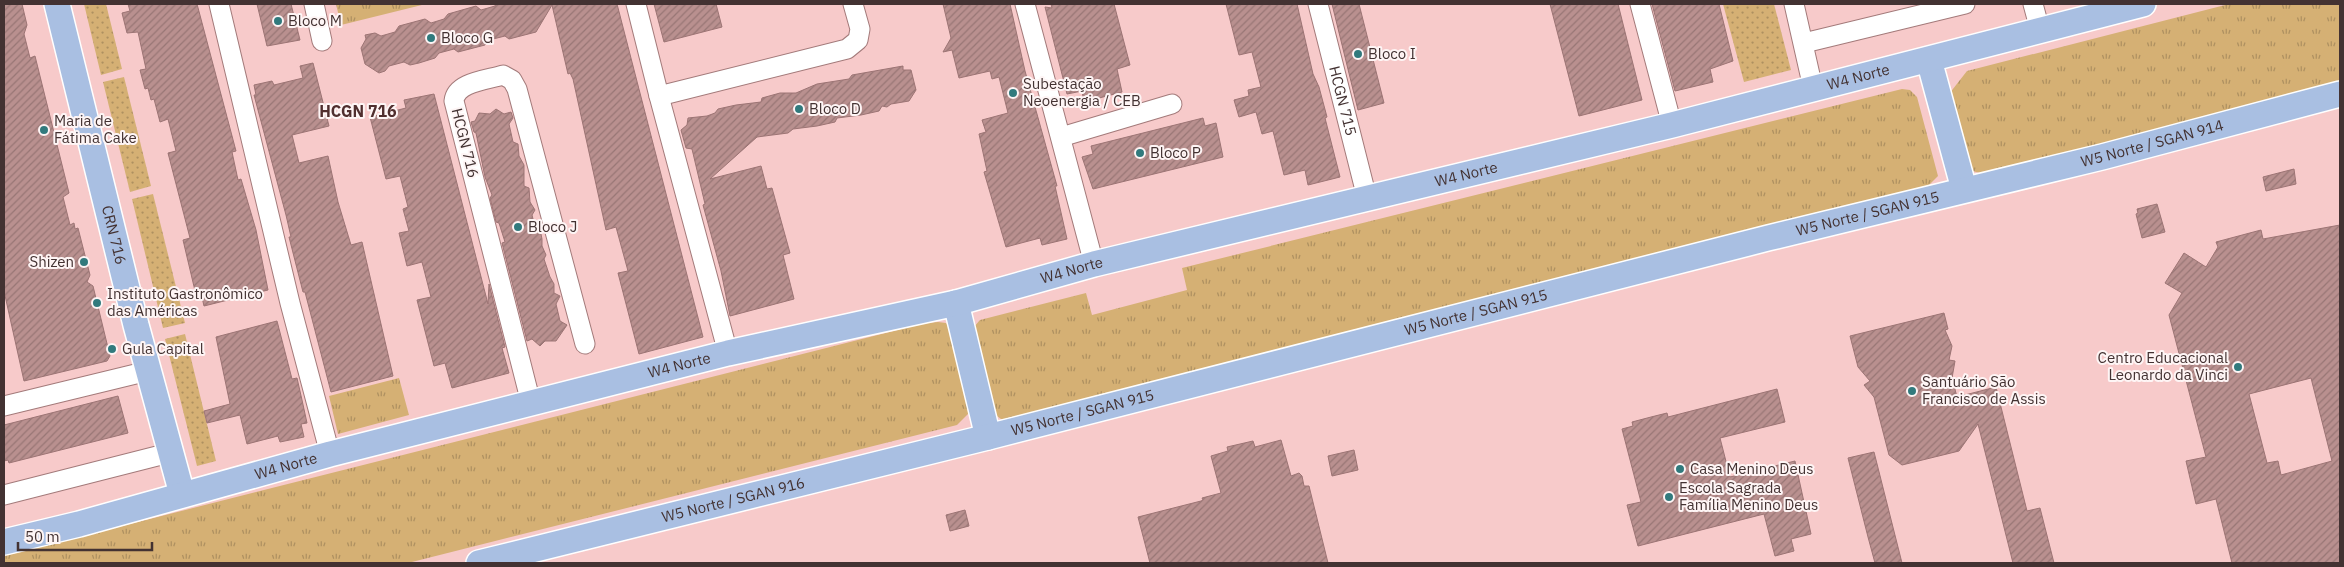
<svg xmlns="http://www.w3.org/2000/svg" width="2344" height="567" viewBox="0 0 2344 567" font-family="'IBM Plex Sans',sans-serif">
	<style>
		.grass { fill: url(#grass-tufts) }
		.garden { fill: url(#garden-dots) }
		.building { fill: url(#building-hatch); stroke: #9c7474; fill-rule: evenodd }
		.lines { fill: none; stroke-linecap: round; stroke-linejoin: round }
		.minor-casing { stroke: #a37a7a; stroke-width: 21 }
		.major-casing { stroke: #fff; stroke-width: 28 }
		.minor { stroke: #fff; stroke-width: 19 }
		.major { stroke: #a9bfe2; stroke-width: 25 }
		.poi-dot { fill: #317a7d; stroke: #fef5f5; stroke-width: 2 }
		.labels { text-anchor: middle; stroke-width: 4; stroke-linejoin: round; paint-order: stroke }
		.poi-label { font-size: 15px; fill: #433232; stroke: #fef5f5; text-anchor: start }
		.street-label { font-size: 15px; fill: #433232; stroke: #fef5f5 }
		.neighbourhood-label { font-size: 16px; font-weight: bold; fill: #502e2e; stroke: #fef5f5 }
	</style>
	<defs>
		<pattern id="grass-tufts" width="24" height="20" patternUnits="userSpaceOnUse" patternTransform="scale(1.25)"><rect width="24" height="20" fill="#d5b074"/><path d="M3 7l-1-3M5 7V3M7 7l1-3M15 17l-1-3M17 17v-4M19 17l1-3" fill="none" stroke="#ae9060"/></pattern>
		<pattern id="garden-dots" width="8" height="8" patternUnits="userSpaceOnUse" patternTransform="scale(1.25)"><rect width="8" height="8" fill="#d5b074"/><path d="M2 2h.1M6 6h.1" fill="none" stroke="#ae9060" stroke-width="1.8" stroke-linecap="round"/></pattern>
		<pattern id="building-hatch" width="6" height="6" patternUnits="userSpaceOnUse" patternTransform="scale(1.25)"><rect width="6" height="6" fill="#b9908f"/><path d="M-1 1l2-2M0 6l6-6M5 7l2-2" fill="none" stroke="#987675"/></pattern>
	</defs>
	<rect width="100%" height="100%" fill="#f7caca"/>
	<g class="grass">
		<polygon points="336,4 426,4 341,25"/>
		<polygon points="2229,4 2340,4 2340,84 1987,175 1969,170 1949,94 1967,71"/>
		<polygon points="1902,89 1910,90 1917,97 1938,176 1922,192 1011,420 1001,419 990,411 973,328 980,320 1086,293 1092,315 1187,290 1182,268"/>
		<polygon points="938,322 946,323 953,330 973,409 957,425 408,563 4,563 4,556 110,529 925,323"/>
		<polygon points="399,378 409,415 338,434 329,396"/>
	</g>
	<g class="garden">
		<polygon points="84,4 106,4 122,69 101,75"/>
		<polygon points="1723,4 1774,4 1791,70 1744,82"/>
		<polygon points="124,77 151,186 130,192 103,82"/>
		<polygon points="153,194 185,323 163,328 132,199"/>
		<polygon points="185,334 216,461 197,466 165,339"/>
	</g>
	<g class="building">
		<polygon points="4,4 22,4 27,25 24,34 30,58 35,56 69,193 63,197 70,225 74,223 75,229 78,228 90,275 87,282 93,286 110,356 107,361 24,381 4,291"/>
		<polygon points="128,4 197,4 236,151 232,152 238,180 241,179 256,230 268,290 204,306 201,293 196,295 183,240 190,238 168,153 176,151 168,119 160,122 154,99 151,100 148,88 145,89 140,70 146,69 138,32 127,33 122,13 130,11"/>
		<polygon points="257,4 291,4 300,40 267,46"/>
		<polygon points="496,4 617,4 703,337 639,354 618,273 628,271 616,227 606,230 573,79 570,73 568,74 552,5 536,32 509,39 505,36 489,40 485,45 458,52 454,49 439,53 435,58 419,63 410,65 404,62 389,66 385,71 379,73 365,64 361,48 366,39 365,35 375,33 381,36 395,32 399,26 425,19 431,23 444,19 448,14 476,6 481,10 495,6"/>
		<polygon points="654,4 716,4 722,27 664,42"/>
		<polygon points="943,4 1010,4 1025,71 1057,186 1055,186 1067,239 1042,245 1040,238 1006,247 984,172 987,171 979,134 986,132 982,120 1008,113 999,77 992,79 990,71 959,78 952,50 943,52 951,38"/>
		<polygon points="1051,4 1114,4 1130,65 1117,69 1122,92 1084,102 1082,91 1067,94 1045,7 1052,8"/>
		<polygon points="1226,4 1297,4 1313,74 1319,87 1327,117 1325,118 1340,177 1308,185 1305,170 1284,175 1273,131 1262,134 1256,112 1239,117 1234,100 1249,96 1248,90 1261,87 1252,52 1239,55"/>
		<polygon points="1332,4 1359,4 1384,103 1358,110"/>
		<polygon points="1550,4 1618,4 1642,100 1579,116"/>
		<polygon points="1652,4 1719,4 1733,61 1710,69 1713,82 1675,91"/>
		<polygon points="313,63 329,126 292,135 299,163 328,156 338,202 351,245 362,242 393,376 331,392 305,292 303,292 289,237 291,237 286,215 254,95 256,95 254,85 272,81 274,85 303,78 300,66"/>
		<polygon points="903,66 903,70 911,70 916,90 909,101 891,104 887,107 882,106 879,111 861,115 837,118 835,122 817,126 793,129 788,133 757,137 710,179 761,166 767,189 772,188 790,253 783,255 794,299 730,316 721,271 703,205 705,204 692,149 686,148 681,130 687,125 688,118 707,116 715,113 718,109 736,105 761,102 762,98 780,93 796,93 817,84 849,79 852,75"/>
		<polygon points="434,94 488,304 489,284 505,347 502,348 509,373 452,388 445,363 434,366 417,300 431,297 422,262 407,266 399,233 409,231 403,209 408,207 400,176 386,179 370,117 406,108 404,100"/>
		<polygon points="496,109 504,114 511,112 513,118 509,124 513,142 518,144 519,156 524,165 524,186 529,188 530,202 535,210 532,215 536,231 541,234 542,239 542,246 546,255 544,259 550,277 554,284 554,293 560,296 556,304 560,321 567,325 556,341 545,341 540,346 532,339 527,341 502,243 505,242 499,223 496,222 490,198 492,195 485,177 476,133 474,132 471,122 475,121 479,113 490,114"/>
		<polygon points="1203,118 1205,126 1216,123 1223,157 1093,189 1082,157 1093,154 1091,146"/>
		<polygon points="2294,169 2296,184 2266,191 2263,177"/>
		<polygon points="2157,204 2165,232 2142,238 2136,214 2138,213 2137,209"/>
		<path d="M2340,225V563H2232L2216,499L2196,504L2186,461L2206,457L2169,315L2182,293L2165,283L2184,253L2206,267L2218,247L2216,242L2261,230L2263,239ZM2311,378L2332,461L2281,475L2278,461L2267,463L2249,394Z"/>
		<polygon points="1944,313 1948,329 1945,330 1952,346 1949,360 1955,361 1952,378 1957,397 1996,387 2027,511 2040,508 2054,563 2013,563 1978,424 1959,451 1902,465 1889,455 1874,397 1864,385 1870,381 1858,367 1850,336"/>
		<polygon points="277,321 292,379 297,378 302,400 307,423 301,424 304,437 280,442 278,436 247,444 240,415 207,423 204,411 230,404 216,337"/>
		<polygon points="1777,389 1785,422 1720,438 1730,477 1795,461 1811,534 1791,539 1794,551 1775,556 1764,514 1638,546 1627,505 1641,502 1622,429 1633,426 1632,422 1651,417 1667,413 1668,417"/>
		<polygon points="118,396 128,433 9,463 8,460 4,461 4,425"/>
		<polygon points="1281,440 1291,476 1299,473 1302,476 1304,486 1309,486 1328,563 1150,563 1138,517 1201,501 1203,500 1202,498 1221,493 1211,456 1228,451 1227,447 1253,441 1255,447"/>
		<polygon points="1354,450 1358,470 1332,476 1328,456"/>
		<polygon points="1874,452 1902,563 1875,563 1868,537 1848,458"/>
		<polygon points="965,510 969,526 950,531 946,515"/>
	</g>
	<g class="lines">
		<defs>
			<g id="minor">
				<polyline points="219,4 290,303 330,454"/>
				<polyline points="314,4 322,41"/>
				<polyline points="636,4 659,96 728,353"/>
				<polyline points="1025,4 1094,264"/>
				<path id="s1" d="M1318,4L1367,198"/>
				<polyline points="1640,4 1672,125"/>
				<polyline points="1794,4 1813,88"/>
				<polyline points="2033,4 2040,30"/>
				<polyline points="1804,43 1965,4"/>
				<polyline points="659,96 847,49 858,40 860,29 853,4"/>
				<polyline points="1061,137 1172,104"/>
				<path d="M531,403L454,101C456,82 487,80 503,75L512,80L517,89L585,344"/>
				<polyline points="4,406 148,371"/>
				<polyline points="4,495 169,453"/>
			</g>
			<g id="major">
				<path id="s2" d="M57,4L136,325L182,494"/>
				<polyline points="1929,60 1964,189"/>
				<polyline points="956,303 988,437"/>
				<path id="s3" d="M4,542L79,524L330,454L728,353L956,303L1094,264L1672,125L2143,4"/>
				<path id="s4" d="M479,563L988,437L1768,238L2102,157L2340,94"/>
			</g>
		</defs>
		<use href="#minor" class="minor-casing"/>
		<use href="#major" class="major-casing"/>
		<use href="#minor" class="minor"/>
		<use href="#major" class="major"/>
	</g>
	<g class="poi-dot">
		<circle cx="278" cy="21" r="5"/>
		<circle cx="431" cy="38" r="5"/>
		<circle cx="1358" cy="54" r="5"/>
		<circle cx="1013" cy="93" r="5"/>
		<circle cx="799" cy="109" r="5"/>
		<circle cx="44" cy="130" r="5"/>
		<circle cx="1140" cy="153" r="5"/>
		<circle cx="518" cy="227" r="5"/>
		<circle cx="84" cy="262" r="5"/>
		<circle cx="97" cy="303" r="5"/>
		<circle cx="112" cy="349" r="5"/>
		<circle cx="2238" cy="367" r="5"/>
		<circle cx="1912" cy="391" r="5"/>
		<circle cx="1680" cy="469" r="5"/>
		<circle cx="1669" cy="497" r="5"/>
	</g>
	<g class="labels">
		<g class="poi-label">
			<text x="288" y="26">Bloco M</text>
			<text x="441" y="43">Bloco G</text>
			<text x="1368" y="59">Bloco I</text>
			<text x="1023" y="89">Subestação<tspan x="1023" dy="17">Neoenergia / CEB</tspan></text>
			<text x="809" y="114">Bloco D</text>
			<text x="54" y="126">Maria de<tspan x="54" dy="17">Fátima Cake</tspan></text>
			<text x="1150" y="158">Bloco P</text>
			<text x="528" y="232">Bloco J</text>
			<text x="74" y="267" text-anchor="end">Shizen</text>
			<text x="107" y="299">Instituto Gastronômico<tspan x="107" dy="17">das Américas</tspan></text>
			<text x="122" y="354">Gula Capital</text>
			<text x="2228" y="363" text-anchor="end">Centro Educacional<tspan x="2228" dy="17">Leonardo da Vinci</tspan></text>
			<text x="1922" y="387">Santuário São<tspan x="1922" dy="17">Francisco de Assis</tspan></text>
			<text x="1690" y="474">Casa Menino Deus</text>
			<text x="1679" y="493">Escola Sagrada<tspan x="1679" dy="17">Família Menino Deus</tspan></text>
		</g>
		<g class="street-label">
			<text dy="5" stroke="none"><textPath href="#s3" startOffset="1912">W4 Norte</textPath></text>
			<text dy="5" stroke="none"><textPath href="#s1" startOffset="100">HCGN 715</textPath></text>
			<text transform="translate(465 143) rotate(76)" y="5">HCGN 716</text>
			<text dy="5" stroke="none"><textPath href="#s4" startOffset="1725">W5 Norte / SGAN 914</textPath></text>
			<text dy="5" stroke="none"><textPath href="#s3" startOffset="1508">W4 Norte</textPath></text>
			<text dy="5" stroke="none"><textPath href="#s4" startOffset="1432">W5 Norte / SGAN 915</textPath></text>
			<text dy="5" stroke="none"><textPath href="#s2" startOffset="238">CRN 716</textPath></text>
			<text dy="5" stroke="none"><textPath href="#s3" startOffset="1102">W4 Norte</textPath></text>
			<text dy="5" stroke="none"><textPath href="#s4" startOffset="1028">W5 Norte / SGAN 915</textPath></text>
			<text dy="5" stroke="none"><textPath href="#s3" startOffset="698">W4 Norte</textPath></text>
			<text dy="5" stroke="none"><textPath href="#s4" startOffset="622">W5 Norte / SGAN 915</textPath></text>
			<text dy="5" stroke="none"><textPath href="#s3" startOffset="292">W4 Norte</textPath></text>
			<text dy="5" stroke="none"><textPath href="#s4" startOffset="262">W5 Norte / SGAN 916</textPath></text>
		</g>
		<g class="neighbourhood-label">
			<text x="358" y="117">HCGN 716</text>
		</g>
	</g>
	<rect width="2344" height="567" fill="none" stroke="#433232" stroke-width="10"/>
	<path d="M18 542v8h134v-8" fill="none" stroke="#433232" stroke-width="2.5"/>
	<text x="25" y="542" font-size="15" fill="#433232" stroke="#fef5f5" stroke-width="4" paint-order="stroke">50 m</text>
</svg>
